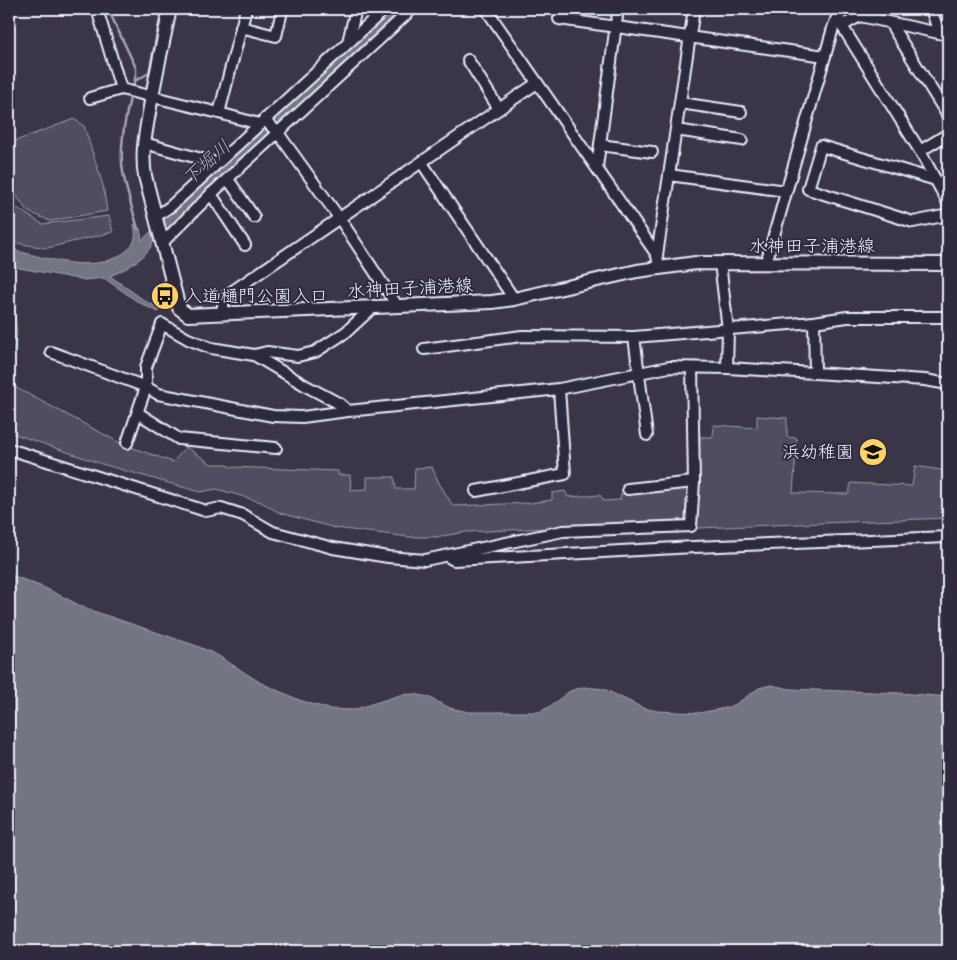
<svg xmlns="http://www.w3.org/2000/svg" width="957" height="960" viewBox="0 0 957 960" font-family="Mynerve,'Klee One',sans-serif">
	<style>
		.green { fill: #504e5f; stroke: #9ca0ac }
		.water { fill: #737482; stroke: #a2a6b1 }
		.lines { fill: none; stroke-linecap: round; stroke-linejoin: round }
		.stream { stroke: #a2a6b1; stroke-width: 2.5 }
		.minor-casing { stroke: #e8f1f8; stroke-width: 14 }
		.major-casing { stroke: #e8f1f8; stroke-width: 16 }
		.minor { stroke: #2f2a3d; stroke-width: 10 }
		.major { stroke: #2f2a3d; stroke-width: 12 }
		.labels { text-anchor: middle; stroke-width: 4; stroke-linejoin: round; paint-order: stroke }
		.street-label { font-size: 18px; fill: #e8f1f8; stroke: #2f2a3d }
		.poi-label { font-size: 18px; fill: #e8f1f8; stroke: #2f2a3d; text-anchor: start }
		.water-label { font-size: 19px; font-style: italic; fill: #aeb2bd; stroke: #2f2a3d }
	</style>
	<rect width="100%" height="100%" fill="#3a3648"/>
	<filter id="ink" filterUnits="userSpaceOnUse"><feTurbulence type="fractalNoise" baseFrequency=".02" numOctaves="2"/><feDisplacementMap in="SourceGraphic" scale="10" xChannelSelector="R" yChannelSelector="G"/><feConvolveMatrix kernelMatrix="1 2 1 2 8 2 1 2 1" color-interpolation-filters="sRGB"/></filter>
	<g filter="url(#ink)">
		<g class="green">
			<polygon points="74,119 84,126 103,185 107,211 50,221 27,211 10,186 10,143"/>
			<polygon points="9,203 42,224 109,216 113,232 47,248 9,242"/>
			<polygon points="9,291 12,294 17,332 9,375"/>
			<polygon points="9,384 122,444 173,462 186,447 211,464 225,464 231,467 338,471 338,475 350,475 351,490 367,489 367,477 394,477 396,489 414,489 415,468 432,467 439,483 453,506 529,503 552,500 552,493 565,491 568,497 600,495 604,501 620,500 621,494 697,486 700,437 713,437 714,425 757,428 757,416 787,418 787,437 797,438 793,493 849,494 851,483 912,486 915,466 948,471 948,518 698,528 697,521 466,532 436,537 409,537 335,528 280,513 261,502 217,489 200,492 102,464 9,432"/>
		</g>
		<g class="water">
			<path d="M390,9H401L153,242C146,259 126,269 110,276L148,303L159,307L158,312L138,302L104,278L84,280L9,266V249C44,257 90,275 122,254C135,246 137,238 134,224L140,229L142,240Z"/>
			<polygon points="9,574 45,588 87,609 197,646 217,655 261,683 299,700 329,709 353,710 400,695 414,694 428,697 450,708 468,712 539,712 549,707 570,691 583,687 604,689 643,708 657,711 699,713 726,708 736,704 759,688 771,685 790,689 899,693 948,697 948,951 9,951"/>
		</g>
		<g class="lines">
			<g class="stream">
				<polyline points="108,9 136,68 136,74 134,84"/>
				<polyline points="135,81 149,73 162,9"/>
				<path d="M130,98C125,120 119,148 123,172C126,191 133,210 138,229"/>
			</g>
			<defs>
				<g id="minor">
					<polyline points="97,9 121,89 219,113 259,124"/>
					<polyline points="486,9 657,255 659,268"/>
					<polyline points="931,9 939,33"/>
					<polyline points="838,14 842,26 920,151 948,203"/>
					<polyline points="559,19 825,56"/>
					<polyline points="890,23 948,116"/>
					<polyline points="842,26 860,16 948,35"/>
					<polyline points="241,27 276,36 282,11"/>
					<polyline points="348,42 356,9"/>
					<polyline points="468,60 499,109"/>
					<polyline points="90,98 121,89"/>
					<polyline points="680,103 741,112"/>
					<polyline points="219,113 246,9"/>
					<polyline points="264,119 278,133 340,219 398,307"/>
					<polyline points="676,130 742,140"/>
					<polyline points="144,143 216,163"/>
					<polyline points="600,145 652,152"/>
					<polyline points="920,151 948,134"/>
					<polyline points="422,163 514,299"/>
					<polyline points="597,167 618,9"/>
					<polyline points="669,175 786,191"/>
					<polyline points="228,179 254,217"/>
					<polyline points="936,180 821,146 808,189 913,222 948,215"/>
					<polyline points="211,194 245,245"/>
					<polyline points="155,217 171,206 385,9"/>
					<polyline points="162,243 211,194 412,9"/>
					<polyline points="657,255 694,9"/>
					<polyline points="720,263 728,330 727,368"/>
					<polyline points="766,263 833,28 838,15"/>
					<polyline points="222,314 224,297 537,83"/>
					<polyline points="814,322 815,373"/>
					<polyline points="634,337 647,435"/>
					<polyline points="424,349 522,336 634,337 814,322 847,317 948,317"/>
					<polyline points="51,352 146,387 158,394 273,416 302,417 348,411 559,389 669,367 727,368 815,373 925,380 948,384"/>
					<polyline points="254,355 308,387 340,404 348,411"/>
					<polyline points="138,413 179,439 276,448"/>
					<polyline points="127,443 146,387 146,367 162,324 188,339 211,348 254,355 267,352 298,356 315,352 346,332 372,308"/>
					<polyline points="9,449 206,511 221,508 243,515 273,532 333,548 388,557 425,560 563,531 691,526 694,482 692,368"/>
					<polyline points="628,489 694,482"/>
					<polyline points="476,491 565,474 559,389"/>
					<polyline points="450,558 454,560 694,547 948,537"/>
				</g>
				<path id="major" d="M170,9C163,42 156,74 150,107C146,131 141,152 145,176L179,308L188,315L492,302L514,299L637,271L696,263L948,264"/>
			</defs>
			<use href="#minor" class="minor-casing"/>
			<use href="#major" class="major-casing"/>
			<use href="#minor" class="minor"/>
			<use href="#major" class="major"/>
		</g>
	</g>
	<defs>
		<symbol id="bus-disc" viewBox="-11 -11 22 22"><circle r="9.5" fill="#ffd166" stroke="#2f2a3d"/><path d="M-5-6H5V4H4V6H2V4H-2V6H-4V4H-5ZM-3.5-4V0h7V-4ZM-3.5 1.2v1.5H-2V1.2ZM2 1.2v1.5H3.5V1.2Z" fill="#111"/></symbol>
		<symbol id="school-disc" viewBox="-11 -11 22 22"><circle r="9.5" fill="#ffd166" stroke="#2f2a3d"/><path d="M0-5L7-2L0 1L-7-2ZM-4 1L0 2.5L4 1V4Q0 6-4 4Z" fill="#111"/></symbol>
	</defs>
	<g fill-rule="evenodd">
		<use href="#bus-disc" x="149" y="280" width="32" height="32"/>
		<use href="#school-disc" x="857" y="436" width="32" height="32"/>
	</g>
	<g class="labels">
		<g class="street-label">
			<text x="812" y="252">水神田子浦港線</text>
			<text transform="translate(410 288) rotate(-3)" y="6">水神田子浦港線</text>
		</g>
		<g class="poi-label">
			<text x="184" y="302">入道樋門公園入口</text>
			<text x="854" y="458" text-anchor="end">浜幼稚園</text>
		</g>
		<g class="water-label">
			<text transform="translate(206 162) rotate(-42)" y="7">下堀川</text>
		</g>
	</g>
	<rect width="957" height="960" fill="none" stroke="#2f2a3d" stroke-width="30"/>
	<rect x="15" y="15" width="927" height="930" fill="none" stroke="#e8f1f8" stroke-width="2" filter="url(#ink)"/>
</svg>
